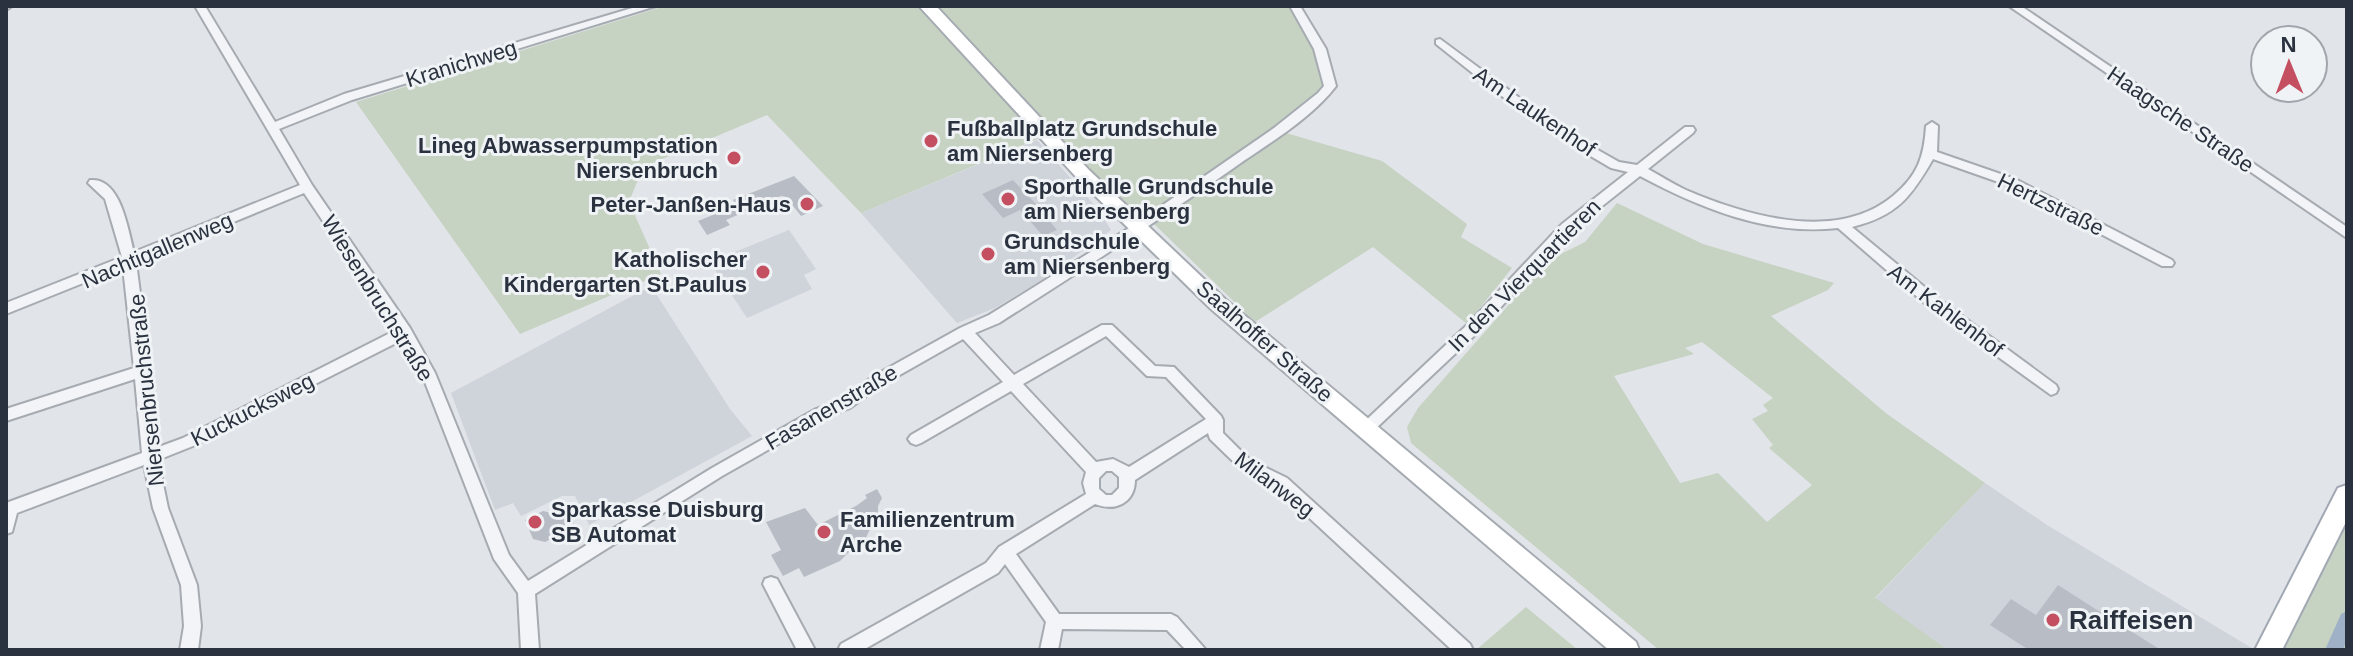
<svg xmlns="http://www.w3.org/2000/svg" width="2353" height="656" viewBox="0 0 2353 656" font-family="Arial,sans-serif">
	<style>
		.built { fill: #cfd3da }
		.green { fill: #c6d2c2; fill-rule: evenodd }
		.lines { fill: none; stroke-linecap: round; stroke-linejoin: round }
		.canal { fill: #9eb1c6; fill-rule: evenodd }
		.building { fill: #b8bdc5 }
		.minor-casing { stroke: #a6abb2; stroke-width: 4 }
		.secondary-casing { stroke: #a6abb2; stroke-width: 4 }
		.primary-casing { stroke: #a1a8b3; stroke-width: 4 }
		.minor { fill: #f3f4f7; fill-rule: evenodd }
		.secondary { fill: #fff; fill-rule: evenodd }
		.primary { fill: #fff; fill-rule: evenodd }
		.poi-dot { fill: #c44f60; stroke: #f0f3f6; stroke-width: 3 }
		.labels { text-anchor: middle; stroke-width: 6; stroke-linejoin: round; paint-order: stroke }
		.street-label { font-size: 22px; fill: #2a323f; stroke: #f0f3f6 }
		.poi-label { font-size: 22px; font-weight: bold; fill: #2a323f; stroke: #f0f3f6; text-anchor: start }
		.near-poi-label { font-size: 26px; font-weight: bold; fill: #2a323f; stroke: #f0f3f6; text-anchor: start }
	</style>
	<rect width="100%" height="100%" fill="#e1e4e8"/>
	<g class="built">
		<polygon points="1037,140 1097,208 1111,230 1045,278 995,308 957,323 861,213"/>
		<polygon points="789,230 816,269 804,275 812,289 747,318 710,262"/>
		<polygon points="651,286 730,409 752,436 589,525 575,496 562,496 521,516 513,503 495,510 451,393"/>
		<polygon points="1985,483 2047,525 2255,650 1948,650 1875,599"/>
	</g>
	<g class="green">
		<polygon points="665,6 1295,6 1320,49 1330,94 1279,131 1382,161 1467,224 1461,237 1512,268 1467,324 1373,247 1255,322 1152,222 1139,228 1047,135 861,213 767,115 643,167 629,202 661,274 520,334 356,102"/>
		<path d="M1617,203L1703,244L1834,283L1828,290L1771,316L1887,414L1985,483L1875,598L1948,650H1659L1411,443L1407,427L1418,408L1540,269L1551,259L1585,242ZM1702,342L1773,398L1763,405L1768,411L1752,419L1773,445L1769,448L1812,485L1767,522L1718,473L1680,483L1614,376L1694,354L1685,348Z"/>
		<polygon points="2347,512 2347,650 2278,650"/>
		<polygon points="1526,607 1578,650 1476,650"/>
	</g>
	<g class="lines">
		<polygon class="canal" points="2347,611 2347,639 2343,650 2325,650 2341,614"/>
	</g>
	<g class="building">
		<polygon points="794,176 823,206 801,216 786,197 781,196 726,220 730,225 707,235 698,221 737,205 733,200"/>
		<polygon points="1013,180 1035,203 1057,230 1043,236 1020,210 1003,218 982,194"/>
		<polygon points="877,489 882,498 878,506 878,521 871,527 863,544 854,547 840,561 804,577 799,568 783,576 771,555 781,550 766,522 805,508 818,525 856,506 867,498 865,495"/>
		<polygon points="563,510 568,511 574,524 571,529 545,542 533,539 525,520 543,511 556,514"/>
		<polygon points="2058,585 2097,610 2161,650 2029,650 1990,625 2011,599 2036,615"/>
	</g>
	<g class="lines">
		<defs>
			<g id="minor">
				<polygon points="6,6 12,6 6,10"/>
				<path d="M195,6H205L275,122L344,94L639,6H656L352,100L279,129L312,185L410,328L435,373L509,555L528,581L712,468L816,409L840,400L872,377L960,328L989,315L1134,225L1274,128L1318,93L1324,86L1314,49L1290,6H1300L1326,49L1336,86C1312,118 1268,144 1235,167C1158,221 1079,272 999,323L975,333L1014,375L1102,325H1112L1155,366L1174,367L1221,416L1223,420V433L1250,460L1287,478L1470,644L1473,650H1452L1277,488L1240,468L1210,439L1208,433L1135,480C1135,503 1115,512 1095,504L1016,554L1059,614H1171L1177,617L1206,650H1186L1167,630L1062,629L1058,650H1040L1046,622L1005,564L998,573L863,650H838L841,644L986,563L999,547L1086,494L1083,483L1086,472L1011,391L921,443L916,445L911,443L908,439L911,435L1003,382L963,339L882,385L850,408L826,417L722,476L535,594L539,650H521L518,593L494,559L423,377L402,340L193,446L158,460L168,508L197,585L201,626L198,650H180L184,626L181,585L153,508L144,465L17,513L12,532L6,534V503L142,453L135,379L6,421V409L134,368L123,267L6,314V303L122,257L105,199L88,183L90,180C121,177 128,230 134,252L300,185ZM304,193L396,330L183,438L156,448L150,371L136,262ZM1106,336L1147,376L1166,377L1206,419L1129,467L1113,459L1096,462L1023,384ZM1112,471L1119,477V488L1112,495H1106L1099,489V478L1106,471Z"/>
				<polygon points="2009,6 2021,6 2347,227 2347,238"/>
				<path d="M1440,39L1529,105L1573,136L1619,162L1637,165L1685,127H1693L1695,130L1693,133L1648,169C1661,176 1673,184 1686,190C1747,216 1836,243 1893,196C1918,175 1924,157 1926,126L1932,122L1938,126L1937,152L2015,179L2172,260L2174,263L2172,266H2162L2007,185L1933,159C1911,197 1897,216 1852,227L1939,299L2056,385L2058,389L2056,393L2051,395L1929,307L1838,228C1768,236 1700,208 1640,176L1572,230L1477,333L1372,432H1362L1360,428L1362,424L1467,325L1562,224L1628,172L1611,168L1565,141L1499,94L1436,44V40Z"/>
				<polygon points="771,577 777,579 815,650 797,650 763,584 765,579"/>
			</g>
			<polygon id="secondary" points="919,6 936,6 1089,170 1225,299 1636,642 1639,650 1609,650 1211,309 1077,178"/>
			<polygon id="primary" points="2347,485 2347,520 2282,650 2255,650 2338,488"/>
		</defs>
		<use href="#minor" class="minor-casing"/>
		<use href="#secondary" class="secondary-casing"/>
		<use href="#primary" class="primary-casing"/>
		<use href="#minor" class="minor"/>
		<use href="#secondary" class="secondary"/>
		<use href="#primary" class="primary"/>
	</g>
	<g class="poi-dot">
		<circle cx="931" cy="141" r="8"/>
		<circle cx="734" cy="158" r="8"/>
		<circle cx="1008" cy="199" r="8"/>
		<circle cx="807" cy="204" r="8"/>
		<circle cx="988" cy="254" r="8"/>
		<circle cx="763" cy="272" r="8"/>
		<circle cx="535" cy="522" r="8"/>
		<circle cx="824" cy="532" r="8"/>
		<circle cx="2053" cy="620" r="8"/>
	</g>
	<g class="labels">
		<g class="street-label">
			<text transform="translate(461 63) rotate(-17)" y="8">Kranichweg</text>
			<text transform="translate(1535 111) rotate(34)" y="8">Am Laukenhof</text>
			<text transform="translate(2181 119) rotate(34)" y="8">Haagsche Straße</text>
			<text transform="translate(2051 204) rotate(26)" y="8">Hertzstraße</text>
			<text transform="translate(157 250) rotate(-23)" y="8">Nachtigallenweg</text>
			<text transform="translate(1524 275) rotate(-45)" y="8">In den Vierquartieren</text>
			<text transform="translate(378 298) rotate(58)" y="8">Wiesenbruchstraße</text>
			<text transform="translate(1946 310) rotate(37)" y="8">Am Kahlenhof</text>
			<text transform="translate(1265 341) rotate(41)" y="8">Saalhoffer Straße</text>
			<text transform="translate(146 390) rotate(-96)" y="8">Niersenbruchstraße</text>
			<text transform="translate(831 407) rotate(-30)" y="8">Fasanenstraße</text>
			<text transform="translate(252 409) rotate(-27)" y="8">Kuckucksweg</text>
			<text transform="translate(1275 484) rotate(37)" y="8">Milanweg</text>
		</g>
		<g class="poi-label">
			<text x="947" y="136">Fußballplatz Grundschule<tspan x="947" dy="25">am Niersenberg</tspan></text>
			<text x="718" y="153" text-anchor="end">Lineg Abwasserpumpstation<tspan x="718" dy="25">Niersenbruch</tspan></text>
			<text x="1024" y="194">Sporthalle Grundschule<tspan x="1024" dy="25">am Niersenberg</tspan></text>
			<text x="791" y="212" text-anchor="end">Peter-Janßen-Haus</text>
			<text x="1004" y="249">Grundschule<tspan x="1004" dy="25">am Niersenberg</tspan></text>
			<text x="747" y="267" text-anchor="end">Katholischer<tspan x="747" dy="25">Kindergarten St.Paulus</tspan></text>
			<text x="551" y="517">Sparkasse Duisburg<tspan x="551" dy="25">SB Automat</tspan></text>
			<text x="840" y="527">Familienzentrum<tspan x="840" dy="25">Arche</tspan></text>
		</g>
		<g class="near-poi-label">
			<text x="2069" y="629">Raiffeisen</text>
		</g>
	</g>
	<rect width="2353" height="656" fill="none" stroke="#2a323f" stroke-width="16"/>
	<g transform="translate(2289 64) rotate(359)"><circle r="38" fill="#f0f3f6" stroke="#a1a6ad" stroke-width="2"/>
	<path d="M0-6L14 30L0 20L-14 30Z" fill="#c44f60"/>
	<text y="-12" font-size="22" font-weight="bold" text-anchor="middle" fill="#2a323f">N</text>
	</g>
</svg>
